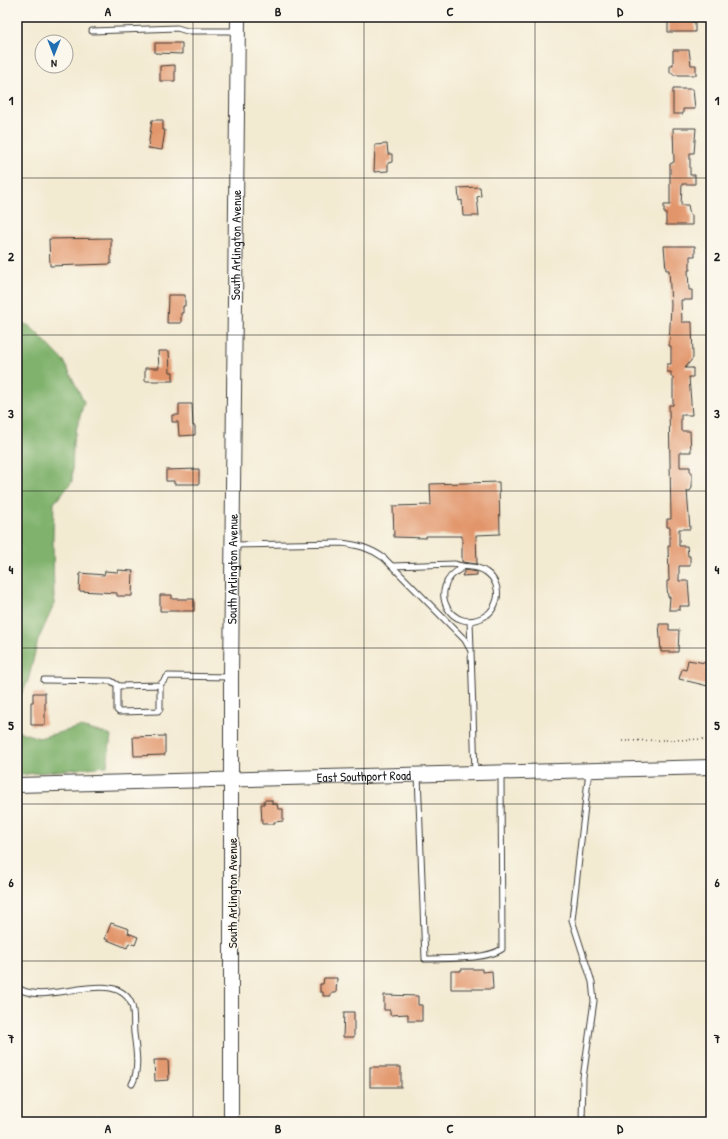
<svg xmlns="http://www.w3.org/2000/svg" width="728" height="1139" viewBox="0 0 728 1139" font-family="'Patrick Hand',sans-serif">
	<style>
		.forest { fill: #80b26d; stroke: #4e6744 }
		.building { fill: #e2956a }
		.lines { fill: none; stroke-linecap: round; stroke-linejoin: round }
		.lane-casing { stroke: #3c3b37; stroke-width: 7 }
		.secondary-casing { stroke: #3c3b37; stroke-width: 16 }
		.path { stroke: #3c3b37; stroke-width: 1.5; stroke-dasharray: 1 3; stroke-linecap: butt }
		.lane { stroke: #fff; stroke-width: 5 }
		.secondary { stroke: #fff; stroke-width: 14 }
		.grid { fill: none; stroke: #1c1c1c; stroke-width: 1; stroke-opacity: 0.55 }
		.labels { text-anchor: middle; stroke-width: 3.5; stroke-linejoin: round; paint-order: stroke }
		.street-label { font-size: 13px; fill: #1c1c1c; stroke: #fbf7ec }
		.neatline { fill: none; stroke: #1c1c1c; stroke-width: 1.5 }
		.grid-label { font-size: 13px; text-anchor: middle; font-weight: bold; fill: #1c1c1c }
	</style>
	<rect width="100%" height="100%" fill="#fbf7ec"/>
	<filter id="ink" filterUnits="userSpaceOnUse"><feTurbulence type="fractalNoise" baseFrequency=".025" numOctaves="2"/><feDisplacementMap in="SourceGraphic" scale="8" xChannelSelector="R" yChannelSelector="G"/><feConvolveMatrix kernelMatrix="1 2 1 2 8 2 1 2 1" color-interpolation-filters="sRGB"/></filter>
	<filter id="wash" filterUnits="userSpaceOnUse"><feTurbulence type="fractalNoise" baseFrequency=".012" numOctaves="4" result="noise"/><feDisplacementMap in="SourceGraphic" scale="16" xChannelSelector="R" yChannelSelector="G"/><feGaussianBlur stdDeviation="0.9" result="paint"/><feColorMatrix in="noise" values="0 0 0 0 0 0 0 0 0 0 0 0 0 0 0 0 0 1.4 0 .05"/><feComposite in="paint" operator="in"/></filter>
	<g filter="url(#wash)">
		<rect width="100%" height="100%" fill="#f3ead2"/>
		<g class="forest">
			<polygon points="17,320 31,327 64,361 84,402 73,442 72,482 54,503 53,538 54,605 38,640 28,681 17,702"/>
			<polygon points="80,727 111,735 107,766 17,775 17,731 39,738"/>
		</g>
		<g id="blocks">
			<g class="building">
				<polygon points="668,17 691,17 691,22 695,22 695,32 668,32"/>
				<polygon points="155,43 182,43 182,54 155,53"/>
				<polygon points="673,50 689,50 691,65 696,65 696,75 673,75 673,73 670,73 670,65 673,65"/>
				<polygon points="175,65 175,81 160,81 160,66"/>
				<polygon points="673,89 693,89 695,109 683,109 683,114 673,114"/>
				<polygon points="152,120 163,120 163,130 165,130 162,150 148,148"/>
				<polygon points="673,128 696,128 694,153 690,153 690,175 695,175 695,184 682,184 681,205 688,205 690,215 692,215 692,225 666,225 666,213 664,213 664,205 670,205 670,164 674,162"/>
				<polygon points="387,144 388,154 392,154 392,162 388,163 388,171 374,172 375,145"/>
				<polygon points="480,187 481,196 477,197 479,216 463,216 462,200 459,201 458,188"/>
				<polygon points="111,238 111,264 50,266 49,239"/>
				<polygon points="664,246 695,246 695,256 690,256 690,270 688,270 689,290 692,290 692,300 681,300 682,322 692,322 693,358 685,368 693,368 693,377 689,377 692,415 681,415 681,431 690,431 691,452 680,452 680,467 690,467 690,472 692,472 692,488 690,491 687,491 690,529 679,529 679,546 687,546 688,556 690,556 690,566 679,566 679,581 688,581 690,606 680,606 680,610 669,610 670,597 668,597 667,588 667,581 669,581 668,546 670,546 670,527 667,527 667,519 671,519 669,405 673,405 673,377 671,377 671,372 667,372 667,364 671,364 671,346 669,346 671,305 669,270 666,270"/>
				<polygon points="168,295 185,295 185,306 183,306 183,313 181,313 181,323 167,323"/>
				<polygon points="158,351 169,351 170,372 173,372 173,381 145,381 145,368 159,368"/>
				<polygon points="179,404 192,404 193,426 195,426 195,435 179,436 178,422 172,422 172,415 179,415"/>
				<polygon points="199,469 199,484 174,484 174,481 166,481 166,470"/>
				<polygon points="499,482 500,534 476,535 477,564 462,562 462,536 426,536 426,538 394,537 393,506 431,505 430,484"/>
				<polygon points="118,570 133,571 132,596 117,596 117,593 79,591 80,573 104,575 105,571 118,572"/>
				<polygon points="465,570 477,572 477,575 462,576"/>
				<polygon points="160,595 172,595 172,599 194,599 194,611 160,611"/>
				<polygon points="659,624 669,624 669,630 679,630 678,652 661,652"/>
				<polygon points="688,660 711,664 708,686 679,679 682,669 686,670"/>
				<polygon points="33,693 45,693 45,725 31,725 31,702 33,702"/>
				<polygon points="165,736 165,755 134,756 133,737"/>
				<polygon points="264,800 272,800 272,804 277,804 278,809 283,809 283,821 274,822 274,824 262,824 261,804 264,804"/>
				<polygon points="111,923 129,929 128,933 138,937 135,945 129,943 127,948 105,939"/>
				<polygon points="461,969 482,969 482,972 492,971 493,989 451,989 451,971 461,971"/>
				<polygon points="324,978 337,978 336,993 331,993 331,996 323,996 323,992 320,992 320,984 323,984"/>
				<polygon points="384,995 418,996 418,1005 422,1005 422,1021 408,1021 408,1014 390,1015 390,1010 384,1010"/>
				<polygon points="344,1012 354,1012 354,1037 343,1037"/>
				<polygon points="154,1060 168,1060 169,1080 155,1081"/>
				<rect x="370" y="1067" width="31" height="20"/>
			</g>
		</g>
	</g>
	<g filter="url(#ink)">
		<use href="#blocks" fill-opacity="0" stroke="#3c3b37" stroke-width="1"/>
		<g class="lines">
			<defs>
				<g id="lane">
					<polyline points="92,31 177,28 187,31 237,31"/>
					<path d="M234,545L342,543C358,545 370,548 384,558L465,640L471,651L475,773"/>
					<path d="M392,566L455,564C465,569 476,564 486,572C495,578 499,589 497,599C495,606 491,613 485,616C452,636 424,588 462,568"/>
					<polyline points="470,621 471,650"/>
					<polyline points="44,680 111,681 119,686"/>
					<polyline points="160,685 119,686 117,687 117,710 119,712 158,711 160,709 160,685 168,676 230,677"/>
					<path d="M418,775L425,959C445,958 486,960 502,949L501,774"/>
					<path d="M17,987C42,1009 114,966 131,1003C135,1011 133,1024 134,1033C136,1049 140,1070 132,1084"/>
					<polyline points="233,1122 260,1122"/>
					<polyline points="582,1122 583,1078 594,1001 592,982 572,920 589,771"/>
				</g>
				<g id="secondary">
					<path id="s1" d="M17,785L711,767"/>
					<path id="s2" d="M231,1122V677L238,17"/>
				</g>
			</defs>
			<use href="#lane" class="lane-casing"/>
			<use href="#secondary" class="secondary-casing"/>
			<polyline class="path" points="622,741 711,739"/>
			<use href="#lane" class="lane"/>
			<use href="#secondary" class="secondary"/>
		</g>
	</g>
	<path class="grid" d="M193,17V1122M364,17V1122M535,17V1122M17,178H711M17,335H711M17,491H711M17,648H711M17,804H711M17,961H711"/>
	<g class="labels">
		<g class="street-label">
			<text dy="5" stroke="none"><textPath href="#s2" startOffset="877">South Arlington Avenue</textPath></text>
			<text dy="5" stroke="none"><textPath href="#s2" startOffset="553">South Arlington Avenue</textPath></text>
			<text dy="5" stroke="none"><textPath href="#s1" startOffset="347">East Southport Road</textPath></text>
			<text transform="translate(232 893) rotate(-90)" y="5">South Arlington Avenue</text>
		</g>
	</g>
	<rect width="728" height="1139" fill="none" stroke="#fbf7ec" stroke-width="44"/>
	<g transform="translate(54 54) rotate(180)"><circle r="19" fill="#fbf7ec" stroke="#a29f99"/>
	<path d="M0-3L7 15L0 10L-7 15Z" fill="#1f6fb2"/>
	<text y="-6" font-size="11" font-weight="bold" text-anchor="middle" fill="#1c1c1c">N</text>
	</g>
	<rect x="22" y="22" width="684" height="1095" class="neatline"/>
	<g class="grid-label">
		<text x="108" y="16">A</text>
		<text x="278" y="16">B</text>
		<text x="450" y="16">C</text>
		<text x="620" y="16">D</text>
		<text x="11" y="105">1</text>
		<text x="717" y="105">1</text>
		<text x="11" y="261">2</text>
		<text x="717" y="261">2</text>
		<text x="11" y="418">3</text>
		<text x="717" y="418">3</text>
		<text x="11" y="574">4</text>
		<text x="717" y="574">4</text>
		<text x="11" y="730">5</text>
		<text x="717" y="730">5</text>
		<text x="11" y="887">6</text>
		<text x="717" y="887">6</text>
		<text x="11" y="1043">7</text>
		<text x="717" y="1043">7</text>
		<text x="108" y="1133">A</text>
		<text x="278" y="1133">B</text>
		<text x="450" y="1133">C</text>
		<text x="620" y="1133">D</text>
	</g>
</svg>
